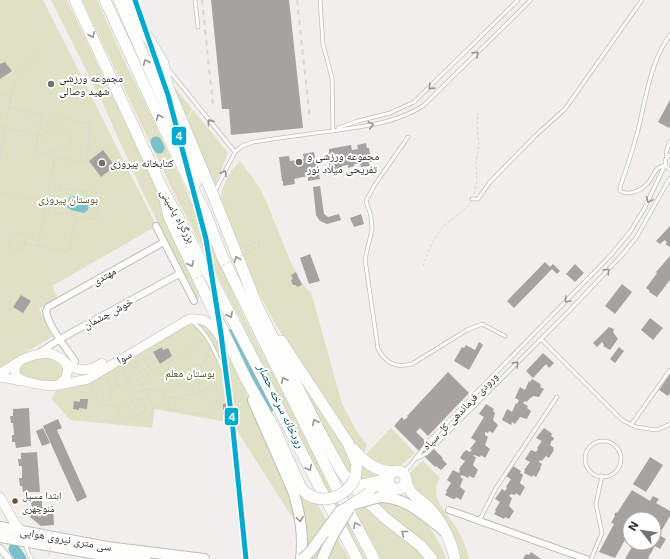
<svg xmlns="http://www.w3.org/2000/svg" width="670" height="559" viewBox="0 0 670 559" font-family="Inter,'Noto Naskh Arabic',sans-serif">
	<style>
		.green { fill: #dee1c3 }
		.water { fill: #7bbfca }
		.lines { fill: none; stroke-linecap: round; stroke-linejoin: round }
		.river { stroke: #7bbfca; stroke-width: 11 }
		.building { fill: #a5a3a1 }
		.lane-casing { stroke: #c0bebb; stroke-width: 4.5 }
		.street-casing { stroke: #c0bebb; stroke-width: 8 }
		.secondary-casing { stroke: #c0bebb; stroke-width: 10 }
		.primary-casing { stroke: #c0bebb; stroke-width: 12 }
		.highway-casing { stroke: #c0bebb; stroke-width: 12 }
		.path { stroke: #d7d6d5; stroke-width: 1; stroke-dasharray: 3 2; stroke-linecap: butt }
		.lane { stroke: #fdfdfc; stroke-width: 3 }
		.street { stroke: #fdfdfc; stroke-width: 6 }
		.secondary { stroke: #fdfdfc; stroke-width: 9 }
		.primary { stroke: #fdfdfc; stroke-width: 10 }
		.highway { stroke: #fdfdfc; stroke-width: 11 }
		.rail { stroke: #d5d5d3; stroke-width: 2; stroke-dasharray: 5 5; stroke-linecap: butt }
		.primary-bridge-casing { stroke: #c0bebb; stroke-width: 12; stroke-linecap: butt }
		.highway-bridge-casing { stroke: #c0bebb; stroke-width: 12; stroke-linecap: butt }
		.path-bridge { stroke: #d7d6d5; stroke-width: 1; stroke-dasharray: 3 2; stroke-linecap: butt }
		.primary-bridge { stroke: #fdfdfc; stroke-width: 10 }
		.highway-bridge { stroke: #fdfdfc; stroke-width: 11 }
		.metro-1-casing { stroke: #fff; stroke-width: 8 }
		.metro-1 { stroke: #00a9ce; stroke-width: 5 }
		.oneway { stroke: #979694 }
		.poi-dot { fill: #747270; stroke: #fff; stroke-width: 1.5 }
		.bus-dot { fill: #7a4b2a; stroke: #fff; stroke-width: 1.5 }
		.labels { text-anchor: middle; stroke-width: 4; stroke-linejoin: round; paint-order: stroke }
		.bus-label { font-size: 10px; fill: #312f2d; stroke: #fff; text-anchor: start }
		.poi-label { font-size: 11px; fill: #312f2d; stroke: #fff; text-anchor: start }
		.park-label { font-size: 11px; fill: #4d511d; stroke: #fff }
		.street-label { font-size: 11px; fill: #312f2d; stroke: #fff }
		.water-label { font-size: 12px; font-style: italic; fill: #015a66; stroke: #fff }
		.line-badge { stroke: #fff; stroke-width: 1.5 }
		.badge-label { font-size: 11px; text-anchor: middle; font-weight: bold; fill: #fff }
	</style>
	<rect width="100%" height="100%" fill="#f1efec"/>
	<g class="green">
		<polygon points="0,0 43,0 155,223 153,228 52,286 58,298 39,309 52,337 0,367"/>
		<polygon points="51,0 67,0 132,137 153,182 172,230 199,286 199,294 198,301 143,193 103,104"/>
		<polygon points="82,0 97,0 124,60 161,136 249,327 349,520 355,538 367,559 362,559 340,518 319,559 307,559 339,517 241,321 175,195"/>
		<polygon points="174,87 192,109 185,122"/>
		<polygon points="193,110 228,153 213,190 186,123"/>
		<path d="M240,161L258,185L266,201L291,263C297,273 301,286 311,292L342,404L356,430L367,445L363,454L355,447C311,381 264,316 235,241C231,231 222,214 221,204C220,187 229,172 240,161Z"/>
		<polygon points="191,323 206,323 225,348 266,434 287,485 296,523 232,423 155,409 152,428 70,420 52,399 56,390 79,386 88,383"/>
		<polygon points="279,341 352,455 353,479 346,470"/>
		<path d="M36,358C41,358 47,357 52,359C61,362 69,378 55,381C44,384 31,379 20,377L17,367Z"/>
		<path d="M391,428L415,453C395,473 387,473 365,455Z"/>
		<polygon points="272,430 300,491 316,501 327,522 308,549 304,520"/>
		<polygon points="357,459 387,473 354,486"/>
		<path d="M423,461L440,478C427,499 450,515 459,532C464,541 467,550 469,559H460C450,545 406,491 409,477C410,471 418,465 423,461Z"/>
		<path d="M379,502C413,502 436,529 446,559H436L373,503Z"/>
		<polygon points="368,505 429,559 381,559 354,512"/>
		<polygon points="336,536 349,559 325,559"/>
	</g>
	<polygon class="water" points="73,196 86,199 89,202 88,210 84,213 71,210 67,207 69,198"/>
	<g class="lines">
		<g class="river">
			<polyline points="156,142 159,148"/>
			<polyline points="231,335 268,408"/>
			<polyline points="14,549 21,559"/>
		</g>
	</g>
	<g class="building">
		<polygon points="211,0 289,0 303,128 231,135 229,109 222,109"/>
		<polygon points="5,62 12,71 0,79 0,64"/>
		<polygon points="670,100 670,126 669,128 658,122"/>
		<polygon points="366,143 367,148 369,148 371,159 369,160 370,166 361,167 360,163 354,164 354,166 348,168 348,165 342,166 343,171 333,173 332,169 330,169 327,154 329,153 329,149 351,145 352,150 358,149 357,145"/>
		<polygon points="103,150 115,166 101,177 89,161"/>
		<polygon points="314,152 320,179 308,181 308,176 294,179 295,184 283,186 283,181 282,181 279,157 289,156 290,161 304,159 303,154"/>
		<polygon points="320,186 324,214 328,217 339,214 341,220 327,224 320,221 316,215 313,187"/>
		<polygon points="361,214 364,224 354,227 350,218"/>
		<polygon points="670,226 670,247 665,244 667,243 665,240 660,244 656,241"/>
		<polygon points="310,254 320,281 309,284 300,258"/>
		<polygon points="670,256 670,280 657,297 649,292 650,291 646,288 657,273 656,272"/>
		<polygon points="545,262 550,267 553,264 560,271 557,274 552,269 514,308 507,301"/>
		<polygon points="575,264 584,273 575,282 566,274"/>
		<polygon points="296,272 302,285 297,287 296,285 293,285 291,280 293,279 291,275"/>
		<polygon points="622,284 632,292 615,314 605,306"/>
		<polygon points="21,295 31,301 23,313 13,307"/>
		<polygon points="650,318 663,328 653,340 641,330"/>
		<polygon points="609,327 614,329 613,332 618,339 610,350 603,346 604,345 602,342 597,347 593,343"/>
		<polygon points="479,342 483,345 469,370 454,361 462,347 464,348 466,345 475,350"/>
		<polygon points="162,347 163,350 168,348 172,356 160,364 153,352"/>
		<polygon points="619,347 624,351 615,363 610,359"/>
		<polygon points="543,353 554,363 549,368 546,364 533,378 526,371"/>
		<polygon points="448,372 469,393 428,436 420,428 416,432 443,458 442,459 447,464 441,470 436,466 435,467 394,426 402,417 404,420 408,417 407,416"/>
		<polygon points="670,374 670,393 668,396 659,390"/>
		<polygon points="532,379 539,383 541,385 540,387 544,389 539,397 533,396 531,398 530,398 527,402 525,401 523,403 528,406 527,408 531,411 527,419 520,417 515,424 512,422 511,425 502,420 507,409 512,412 516,403 517,404 519,400 515,398 520,387 525,390 529,381 530,382"/>
		<polygon points="80,399 88,399 87,409 79,408 79,410 73,409 74,401 80,402"/>
		<polygon points="233,402 235,415 223,415 223,404"/>
		<polygon points="486,404 494,409 493,411 495,413 493,420 498,425 493,433 489,431 488,433 485,432 485,435 488,437 485,445 490,449 485,458 481,455 480,457 474,455 473,456 476,457 473,465 478,470 474,478 469,476 468,478 462,475 460,477 463,479 460,487 465,491 461,500 456,497 455,499 453,499 445,495 447,492 446,491 451,483 447,480 453,470 459,473 460,470 459,469 465,461 460,458 463,453 466,450 470,452 472,450 470,449 476,441 471,438 484,417 479,414"/>
		<polygon points="29,408 31,446 16,448 15,442 12,442 12,435 14,435 13,423 11,423 10,416 13,416 13,409"/>
		<polygon points="58,419 62,428 57,430 87,497 77,502 43,426"/>
		<polygon points="43,428 50,443 42,446 36,431"/>
		<polygon points="544,428 550,432 552,434 551,436 554,438 553,441 552,440 550,445 554,448 553,449 554,450 549,458 546,456 542,461 540,460 539,462 542,464 540,468 541,468 536,477 533,475 532,477 524,473 525,470 524,470 530,462 525,459 531,450 536,452 538,449 537,448 542,441 536,438"/>
		<polygon points="37,452 40,492 23,492 22,486 20,486 19,478 22,478 22,466 19,466 18,459 21,459 21,453"/>
		<polygon points="650,457 663,465 646,492 633,484"/>
		<polygon points="513,466 521,471 520,473 523,475 520,483 525,487 520,496 516,493 515,495 511,494 509,496 512,498 509,506 514,511 509,519 505,517 504,519 494,514 496,511 495,510 500,502 495,499 502,489 505,491 507,488 506,487 511,479 506,476"/>
		<polygon points="632,490 650,501 653,496 659,499 656,503 670,511 670,516 659,535 666,539 660,549 655,546 648,558 650,559 625,559 633,545 637,548 640,543 654,543 654,519 630,519 630,531 615,558 599,552 614,524 611,523 615,516 614,515 616,512 617,513"/>
		<polygon points="42,495 42,507 53,506 54,525 41,526 30,517 29,507 32,507 31,503 28,503 28,500 31,499 31,496"/>
		<polygon points="531,552 541,559 523,559 526,554 529,555"/>
	</g>
	<g class="lines">
		<defs>
			<g id="lane">
				<polyline points="195,0 198,27"/>
				<polyline points="320,0 323,44 332,78 333,131"/>
				<polyline points="168,69 235,152"/>
				<polyline points="338,128 358,121 390,113 414,102 518,0"/>
				<path d="M408,137L374,186L366,201L371,216L372,230L365,259L378,349C387,364 395,368 412,364L467,330L482,324L505,336"/>
				<path d="M670,155C663,159 664,166 670,170"/>
				<polyline points="667,157 666,152 670,141"/>
				<path d="M665,165C663,166 659,167 657,169C653,174 651,181 646,185C640,191 628,196 620,191V187C626,170 632,152 637,134C646,100 649,64 670,35"/>
				<path d="M215,191L235,152L242,146L253,142C280,138 306,134 332,131C365,126 393,124 423,106L531,0"/>
				<polyline points="472,199 478,199 490,182 535,136 565,109 642,0"/>
				<path d="M192,321C210,336 214,350 223,370"/>
				<polyline points="541,339 622,420 636,427 657,430 670,424"/>
				<polyline points="631,425 670,370"/>
				<circle cx="603" cy="459" r="18"/>
				<polyline points="418,458 427,453 570,310 622,255 636,238 670,178"/>
				<path d="M403,473C414,462 421,450 431,439L611,255L630,232L644,209L665,165"/>
				<polyline points="479,521 496,488 557,397"/>
				<polyline points="25,543 29,555 32,559"/>
				<polyline points="591,559 602,533 596,504 602,476"/>
			</g>
			<g id="street">
				<polyline points="156,226 194,301"/>
				<polyline points="39,353 60,339 179,274"/>
				<path d="M75,361C66,348 48,326 46,311L48,307L164,242"/>
				<polyline points="449,510 586,559"/>
				<polyline points="0,548 9,559"/>
			</g>
			<g id="secondary">
				<path d="M48,353C61,356 73,364 65,379C63,381 61,384 58,385C50,387 24,383 19,378C16,376 15,374 15,370C16,357 38,354 48,353Z"/>
				<path d="M66,363C78,373 89,371 102,363"/>
				<polyline points="0,374 18,362"/>
				<polyline points="0,377 22,381"/>
				<path d="M58,385L88,379L189,319C211,316 216,331 226,347"/>
				<polyline points="0,497 14,522 21,531"/>
			</g>
			<g id="primary">
				<path d="M253,400L293,491C300,513 304,536 301,559"/>
				<path d="M380,497C406,497 424,515 444,531"/>
				<polyline points="0,527 107,547 204,559"/>
				<polyline points="0,537 114,557"/>
				<polyline points="322,559 333,535"/>
			</g>
			<g id="highway">
				<polyline points="75,0 162,188 221,297 357,559"/>
				<polyline points="105,0 163,126 206,215 222,256 338,491 374,559"/>
				<polyline points="119,0 189,159 196,182"/>
				<polyline points="125,0 163,63 167,85 213,195 258,308 321,434 342,472 358,492 385,518 421,546 432,559"/>
				<polyline points="165,200 169,217 211,306 246,379 275,430 301,488 307,494 313,497"/>
				<polyline points="281,341 348,443 357,464 355,478"/>
				<path d="M353,449C365,462 375,471 393,472"/>
				<circle cx="397" cy="480" r="9"/>
				<path d="M406,481C409,496 421,499 430,509C442,521 452,543 455,559"/>
				<polyline points="361,485 388,479"/>
				<polyline points="369,493 392,488"/>
				<polyline points="107,555 145,559"/>
			</g>
		</defs>
		<use href="#lane" class="lane-casing"/>
		<use href="#street" class="street-casing"/>
		<use href="#secondary" class="secondary-casing"/>
		<use href="#primary" class="primary-casing"/>
		<use href="#highway" class="highway-casing"/>
		<g class="path">
			<path d="M0,94L11,96C18,71 22,68 42,53"/>
			<path d="M9,108C36,113 64,118 91,124L86,164L35,152L42,114"/>
			<polyline points="0,126 5,128 38,134 41,136 52,152 72,140 58,123 41,136"/>
			<polyline points="0,158 11,96"/>
			<polygon points="60,188 101,193 96,219 55,213"/>
			<polyline points="0,193 56,203"/>
			<polyline points="474,194 477,180 476,163 479,144 477,129 478,113"/>
			<circle cx="17" cy="241" r="8"/>
			<polyline points="25,243 68,252 76,218"/>
			<polyline points="38,246 55,157 52,152"/>
			<polyline points="244,248 259,241 259,247"/>
			<path d="M423,266C429,250 434,235 447,223C456,216 464,211 471,202"/>
			<polyline points="142,355 148,366"/>
			<polyline points="150,359 143,357 118,372 115,378 118,385 155,363"/>
			<polyline points="135,362 143,377"/>
			<polyline points="167,364 140,379 153,406 210,416"/>
			<polyline points="201,365 202,370 200,373 196,372 194,369 196,365 201,365 209,351"/>
			<polyline points="130,366 136,375 138,381 139,380"/>
			<polyline points="198,373 200,391 213,406"/>
			<polyline points="218,374 215,378 215,388 219,392 236,398"/>
			<polyline points="174,375 194,371"/>
			<polyline points="115,378 145,361"/>
			<polygon points="166,383 191,388 189,400 164,396"/>
			<circle cx="95" cy="388" r="4"/>
			<polyline points="118,385 123,387 130,384 123,370"/>
			<polyline points="180,385 167,364 204,340"/>
			<polyline points="100,388 110,384"/>
			<path d="M96,392L99,404L108,405C111,394 112,387 107,377"/>
			<polyline points="191,395 214,386"/>
			<circle cx="137" cy="407" r="8"/>
			<polyline points="142,400 148,398"/>
			<polyline points="109,405 119,408"/>
			<path d="M153,407L149,424C136,418 134,414 120,421L117,417C118,411 121,407 124,403C135,388 148,389 165,391"/>
			<polyline points="174,411 176,399"/>
		</g>
		<use href="#lane" class="lane"/>
		<use href="#street" class="street"/>
		<use href="#secondary" class="secondary"/>
		<use href="#primary" class="primary"/>
		<use href="#highway" class="highway"/>
		<g class="rail">
			<polyline points="202,0 213,106"/>
			<polyline points="297,0 310,120"/>
		</g>
		<defs>
			<g id="primary-bridge">
				<polyline points="333,535 349,509"/>
				<polyline points="302,559 310,552 340,511 351,505 380,497"/>
			</g>
			<g id="highway-bridge">
				<path d="M313,497C330,503 348,494 355,478"/>
				<polyline points="351,505 369,493"/>
			</g>
		</defs>
		<use href="#primary-bridge" class="primary-bridge-casing"/>
		<use href="#highway-bridge" class="highway-bridge-casing"/>
		<g class="path-bridge">
			<polyline points="191,281 259,247"/>
			<polyline points="49,555 52,531"/>
		</g>
		<use href="#primary-bridge" class="primary-bridge"/>
		<use href="#highway-bridge" class="highway-bridge"/>
		<defs>
			<polyline id="metro-1" points="135,0 168,95 206,239 221,334 232,420 246,559"/>
		</defs>
		<use href="#metro-1" class="metro-1-casing"/>
		<use href="#metro-1" class="metro-1"/>
	</g>
	<defs><path id="oneway-chevron" d="M-2-3.5L2.5 0L-2 3.5" fill="none" stroke-width="1.6" stroke-linecap="round" stroke-linejoin="round"/></defs>
	<g class="oneway">
		<use href="#oneway-chevron" transform="translate(92 35) rotate(65)"/>
		<use href="#oneway-chevron" transform="translate(476 54) rotate(-44)"/>
		<use href="#oneway-chevron" transform="translate(146 62) rotate(-115)"/>
		<use href="#oneway-chevron" transform="translate(431 87) rotate(136)"/>
		<use href="#oneway-chevron" transform="translate(159 117) rotate(-115)"/>
		<use href="#oneway-chevron" transform="translate(210 122) rotate(-129)"/>
		<use href="#oneway-chevron" transform="translate(371 125) rotate(-11)"/>
		<use href="#oneway-chevron" transform="translate(224 173) rotate(-63)"/>
		<use href="#oneway-chevron" transform="translate(649 200) rotate(115)"/>
		<use href="#oneway-chevron" transform="translate(237 259) rotate(-111)"/>
		<use href="#oneway-chevron" transform="translate(191 264) rotate(65)"/>
		<use href="#oneway-chevron" transform="translate(607 271) rotate(-47)"/>
		<use href="#oneway-chevron" transform="translate(567 300) rotate(135)"/>
		<use href="#oneway-chevron" transform="translate(230 315) rotate(63)"/>
		<use href="#oneway-chevron" transform="translate(516 364) rotate(-45)"/>
		<use href="#oneway-chevron" transform="translate(284 380) rotate(-116)"/>
		<use href="#oneway-chevron" transform="translate(315 422) rotate(-117)"/>
		<use href="#oneway-chevron" transform="translate(309 468) rotate(63)"/>
		<use href="#oneway-chevron" transform="translate(300 519) rotate(81)"/>
		<use href="#oneway-chevron" transform="translate(356 525) rotate(-118)"/>
		<use href="#oneway-chevron" transform="translate(404 533) rotate(-142)"/>
	</g>
	<g class="poi-dot">
		<circle cx="51" cy="84" r="4"/>
		<circle cx="299" cy="162" r="4"/>
		<circle cx="102" cy="163" r="4"/>
	</g>
	<circle class="bus-dot" cx="15" cy="501" r="3.5"/>
	<g class="labels">
		<g class="bus-label">
			<text x="22" y="499">ابتدا مسیل<tspan x="22" dy="13">منوچهری</tspan></text>
		</g>
		<g class="poi-label">
			<text x="59" y="82">مجموعه ورزشی<tspan x="59" dy="13">شهید وصالی</tspan></text>
			<text x="307" y="160">مجموعه ورزشی و<tspan x="307" dy="13">تفریحی میلاد نور</tspan></text>
			<text x="110" y="167">کتابخانه پیروزی</text>
		</g>
		<g class="park-label">
			<text x="68" y="203">بوستان پیروزی</text>
			<text x="190" y="377">بوستان معلم</text>
		</g>
		<g class="street-label">
			<text transform="translate(178 216) rotate(61)" y="4">بزرگراه یاسینی</text>
			<text transform="translate(104 276) rotate(-30)" y="4">مهتدی</text>
			<text transform="translate(108 313) rotate(-28)" y="4">خوش چشمان</text>
			<text transform="translate(124 357) rotate(-30)" y="4">سوا</text>
			<text transform="translate(460 411) rotate(-46)" y="4">ورودی فرماندهی کل سپاه</text>
			<text transform="translate(66 539) rotate(10)" y="4">سی متری نیروی هوایی</text>
		</g>
		<g class="water-label">
			<text transform="translate(281 406) rotate(64)" y="4">رودخانه سرخه حصار</text>
		</g>
	</g>
	<g class="line-badge">
		<rect x="171" y="126" width="16" height="20" rx="4" fill="#00a9ce"/>
		<rect x="224" y="407" width="15" height="19" rx="4" fill="#00a9ce"/>
	</g>
	<g class="badge-label">
		<text x="179" y="140">4</text>
		<text x="232" y="421">4</text>
	</g>
	<g transform="translate(642 531) rotate(300)"><circle r="19" fill="#ffffff" stroke="#adacab"/>
	<path d="M0-3L7 15L0 10L-7 15Z" fill="#747270"/>
	<text y="-6" font-size="11" font-weight="bold" text-anchor="middle" fill="#312f2d">N</text>
	</g>
</svg>
